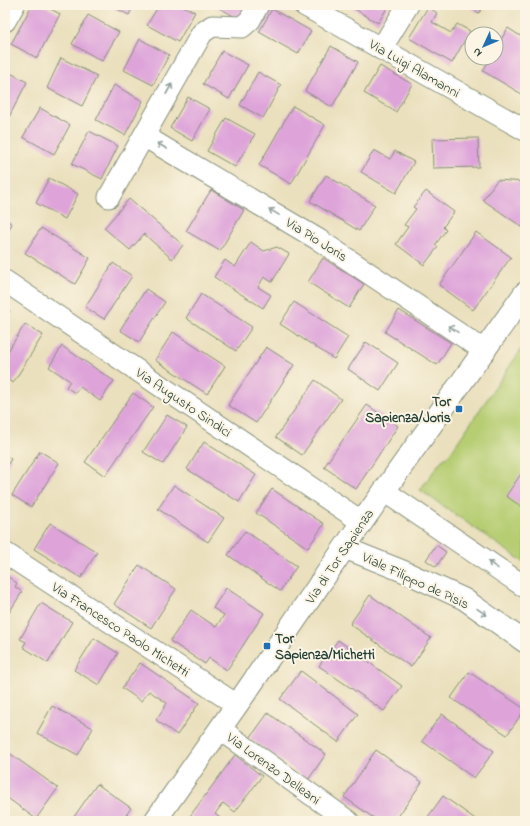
<svg xmlns="http://www.w3.org/2000/svg" width="530" height="826" viewBox="0 0 530 826" font-family="'Indie Flower',sans-serif">
	<style>
		.park { fill: #b6cd72; stroke: #6a8553 }
		.building { fill: #dea4da }
		.lines { fill: none; stroke-linecap: round; stroke-linejoin: round }
		.minor-casing { stroke: #848e78; stroke-width: 23 }
		.tertiary-casing { stroke: #848e78; stroke-width: 24 }
		.minor { stroke: #fff; stroke-width: 21 }
		.tertiary { stroke: #fff; stroke-width: 22 }
		.oneway { stroke: #8f9e9a }
		.poi-dot { fill: #1f6fb2; stroke: #fcf5e5; stroke-width: 1.5 }
		.labels { text-anchor: middle; stroke-width: 4; stroke-linejoin: round; paint-order: stroke }
		.street-label { font-size: 14px; fill: #1f3d34; stroke: #fcf5e5 }
		.poi-label { font-size: 14px; font-weight: bold; fill: #1f3d34; stroke: #fcf5e5; text-anchor: end }
	</style>
	<rect width="100%" height="100%" fill="#fcf5e5"/>
	<filter id="ink" filterUnits="userSpaceOnUse"><feTurbulence type="fractalNoise" baseFrequency=".025" numOctaves="2"/><feDisplacementMap in="SourceGraphic" scale="8" xChannelSelector="R" yChannelSelector="G"/><feConvolveMatrix kernelMatrix="1 2 1 2 8 2 1 2 1" color-interpolation-filters="sRGB"/></filter>
	<filter id="wash" filterUnits="userSpaceOnUse"><feTurbulence type="fractalNoise" baseFrequency=".012" numOctaves="4" result="noise"/><feDisplacementMap in="SourceGraphic" scale="16" xChannelSelector="R" yChannelSelector="G"/><feGaussianBlur stdDeviation="0.9" result="paint"/><feColorMatrix in="noise" values="0 0 0 0 0 0 0 0 0 0 0 0 0 0 0 0 0 1.4 0 .05"/><feComposite in="paint" operator="in"/></filter>
	<g filter="url(#wash)">
		<rect width="100%" height="100%" fill="#eae0bd"/>
		<polygon class="park" points="525,344 525,563 420,490 441,461 448,456"/>
		<g id="blocks">
			<g class="building">
				<polygon points="32,5 43,5 60,14 37,58 11,44"/>
				<polygon points="109,5 134,5 129,15"/>
				<polygon points="159,5 181,5 195,12 178,42 147,25"/>
				<polygon points="214,5 247,5 239,19"/>
				<polygon points="348,5 389,5 378,23"/>
				<polygon points="465,5 484,5 479,13"/>
				<polygon points="428,7 437,13 432,22 451,33 457,24 470,31 452,63 409,38"/>
				<polygon points="272,9 311,31 298,54 259,32"/>
				<polygon points="88,15 119,32 102,61 72,44"/>
				<polygon points="508,28 525,39 525,96 483,71 490,58 496,58 496,48"/>
				<polygon points="140,39 169,55 153,85 124,70"/>
				<polygon points="331,46 358,62 332,107 305,91"/>
				<polygon points="222,51 248,65 229,99 203,84"/>
				<polygon points="61,58 97,76 82,106 47,88"/>
				<polygon points="380,66 412,84 396,112 364,93"/>
				<polygon points="5,70 27,82 9,117 5,115"/>
				<polygon points="258,72 281,85 263,118 240,105"/>
				<polygon points="114,85 143,101 125,135 96,120"/>
				<polygon points="188,97 210,109 192,141 170,128"/>
				<polygon points="293,106 325,125 291,184 259,165"/>
				<polygon points="40,108 70,125 54,154 23,137"/>
				<polygon points="226,118 255,134 235,167 207,151"/>
				<polygon points="89,131 118,146 102,179 72,164"/>
				<polygon points="478,138 479,167 433,168 432,139"/>
				<polygon points="374,150 390,159 395,151 414,162 396,193 361,172"/>
				<polygon points="326,175 375,205 359,231 310,201"/>
				<polygon points="49,178 78,194 65,219 36,203"/>
				<polygon points="497,180 525,182 525,229 483,200"/>
				<polygon points="211,190 244,210 220,251 186,231"/>
				<polygon points="426,191 454,212 443,227 446,230 435,245 438,247 424,265 396,244 408,227 404,225 416,209 413,207"/>
				<polygon points="129,199 183,245 172,259 144,234 130,250 104,228"/>
				<polygon points="5,219 12,224 5,235"/>
				<polygon points="41,228 90,258 75,284 25,253"/>
				<polygon points="476,232 511,257 473,310 439,285"/>
				<polygon points="251,242 264,251 277,247 289,254 272,282 264,277 258,287 271,295 263,308 214,277 225,260 235,267"/>
				<polygon points="323,258 364,284 349,308 308,282"/>
				<polygon points="113,263 132,276 104,319 85,307"/>
				<polygon points="146,289 165,302 139,342 120,330"/>
				<polygon points="201,294 252,327 236,351 186,318"/>
				<polygon points="294,302 348,337 334,359 280,324"/>
				<polygon points="5,308 10,311 5,318"/>
				<polygon points="399,310 451,343 437,365 385,332"/>
				<polygon points="25,324 43,335 13,383 5,378 5,356"/>
				<polygon points="173,332 225,366 207,394 155,360"/>
				<polygon points="366,342 398,363 380,391 348,369"/>
				<polygon points="62,346 114,381 100,401 80,387 75,393 66,387 70,381 49,367"/>
				<polygon points="266,347 294,365 256,423 228,405"/>
				<polygon points="315,380 341,399 302,455 276,437"/>
				<polygon points="133,393 153,407 105,476 85,462"/>
				<polygon points="367,405 398,426 356,489 324,467"/>
				<polygon points="167,415 187,427 163,464 143,452"/>
				<polygon points="204,442 256,475 239,502 187,469"/>
				<polygon points="40,451 59,463 31,507 12,495"/>
				<polygon points="5,455 11,459 5,469"/>
				<polygon points="525,468 525,509 506,496"/>
				<polygon points="174,485 224,518 208,542 158,509"/>
				<polygon points="272,489 324,524 308,548 256,513"/>
				<polygon points="50,523 97,552 81,578 34,549"/>
				<polygon points="245,531 297,566 280,591 228,555"/>
				<polygon points="436,545 446,552 436,567 426,560"/>
				<polygon points="139,565 176,589 151,628 114,604"/>
				<polygon points="5,575 17,583 15,587 22,592 5,619"/>
				<polygon points="226,588 264,613 227,670 209,658 205,664 170,641 191,610 216,627 224,615 213,608"/>
				<polygon points="370,595 431,638 411,667 350,624"/>
				<polygon points="41,603 72,622 48,663 23,647 26,642 20,639"/>
				<polygon points="94,638 118,653 99,685 74,670"/>
				<polygon points="338,640 402,686 384,711 319,666"/>
				<polygon points="140,663 199,703 177,735 156,720 167,703 149,691 141,701 122,688"/>
				<polygon points="301,671 358,714 338,742 280,699"/>
				<polygon points="469,672 525,709 507,735 451,698"/>
				<polygon points="52,706 93,728 78,755 37,733"/>
				<polygon points="268,713 326,754 308,780 250,738"/>
				<polygon points="442,714 494,751 474,778 422,741"/>
				<polygon points="5,750 58,788 36,819 5,796"/>
				<polygon points="376,750 422,782 395,821 378,821 344,797"/>
				<polygon points="235,755 262,776 235,812 223,803 215,814 224,821 196,821 190,816"/>
				<polygon points="97,784 131,808 122,821 71,821"/>
				<polygon points="443,796 478,821 425,821"/>
			</g>
		</g>
	</g>
	<g filter="url(#ink)">
		<use href="#blocks" fill-opacity="0" stroke="#848e78" stroke-width="1"/>
		<g class="lines">
			<defs>
				<g id="minor">
					<polyline points="304,5 525,130"/>
					<polyline points="5,21 14,5"/>
					<polyline points="381,49 408,5"/>
					<polyline points="144,136 319,240 485,351"/>
					<polyline points="109,197 202,33 212,26 242,27 250,20 258,5"/>
					<polyline points="5,281 362,522"/>
					<polyline points="384,491 525,587"/>
					<polyline points="345,548 405,572 464,599 525,642"/>
					<polyline points="5,553 237,705"/>
					<polyline points="220,729 348,821"/>
				</g>
				<polyline id="tertiary" points="155,821 248,689 362,522 525,293"/>
			</defs>
			<use href="#minor" class="minor-casing"/>
			<use href="#tertiary" class="tertiary-casing"/>
			<use href="#minor" class="minor"/>
			<use href="#tertiary" class="tertiary"/>
		</g>
		<defs><path id="oneway-shaft" d="M-6 0H5M1.5-3L5.5 0L1.5 3" fill="none" stroke-width="1.6" stroke-linecap="round" stroke-linejoin="round"/></defs>
		<g class="oneway">
			<use href="#oneway-shaft" transform="translate(169 89) rotate(-61)"/>
			<use href="#oneway-shaft" transform="translate(162 146) rotate(-150)"/>
			<use href="#oneway-shaft" transform="translate(274 212) rotate(-149)"/>
			<use href="#oneway-shaft" transform="translate(453 329) rotate(-146)"/>
			<use href="#oneway-shaft" transform="translate(493 565) rotate(-145)"/>
			<use href="#oneway-shaft" transform="translate(482 612) rotate(35)"/>
		</g>
	</g>
	<g class="poi-dot">
		<rect x="455" y="405" width="8" height="8" rx="2"/>
		<rect x="263" y="642" width="8" height="8" rx="2"/>
	</g>
	<g class="labels">
		<g class="street-label">
			<text transform="translate(415 68) rotate(30)" y="5">Via Luigi Alamanni</text>
			<text transform="translate(317 239) rotate(32)" y="5">Via Pio Joris</text>
			<text transform="translate(184 402) rotate(34)" y="5">Via Augusto Sindici</text>
			<text transform="translate(339 556) rotate(-56)" y="5">Via di Tor Sapienza</text>
			<text transform="translate(416 580) rotate(25)" y="5">Viale Filippo de Pisis</text>
			<text transform="translate(121 629) rotate(33)" y="5">Via Francesco Paolo Michetti</text>
			<text transform="translate(274 768) rotate(36)" y="5">Via Lorenzo Delleani</text>
		</g>
		<g class="poi-label">
			<text x="451" y="406">Tor<tspan x="451" dy="16">Sapienza/Joris</tspan></text>
			<text x="275" y="643" text-anchor="start">Tor<tspan x="275" dy="16">Sapienza/Michetti</tspan></text>
		</g>
	</g>
	<rect width="530" height="826" fill="none" stroke="#fcf5e5" stroke-width="20"/>
	<g transform="translate(484 46) rotate(226)"><circle r="19" fill="#fcf5e5" stroke="#a4ab9e"/>
	<path d="M0-3L7 15L0 10L-7 15Z" fill="#1f6fb2"/>
	<text y="-6" font-size="11" font-weight="bold" text-anchor="middle" fill="#1f3d34">N</text>
	</g>
</svg>
